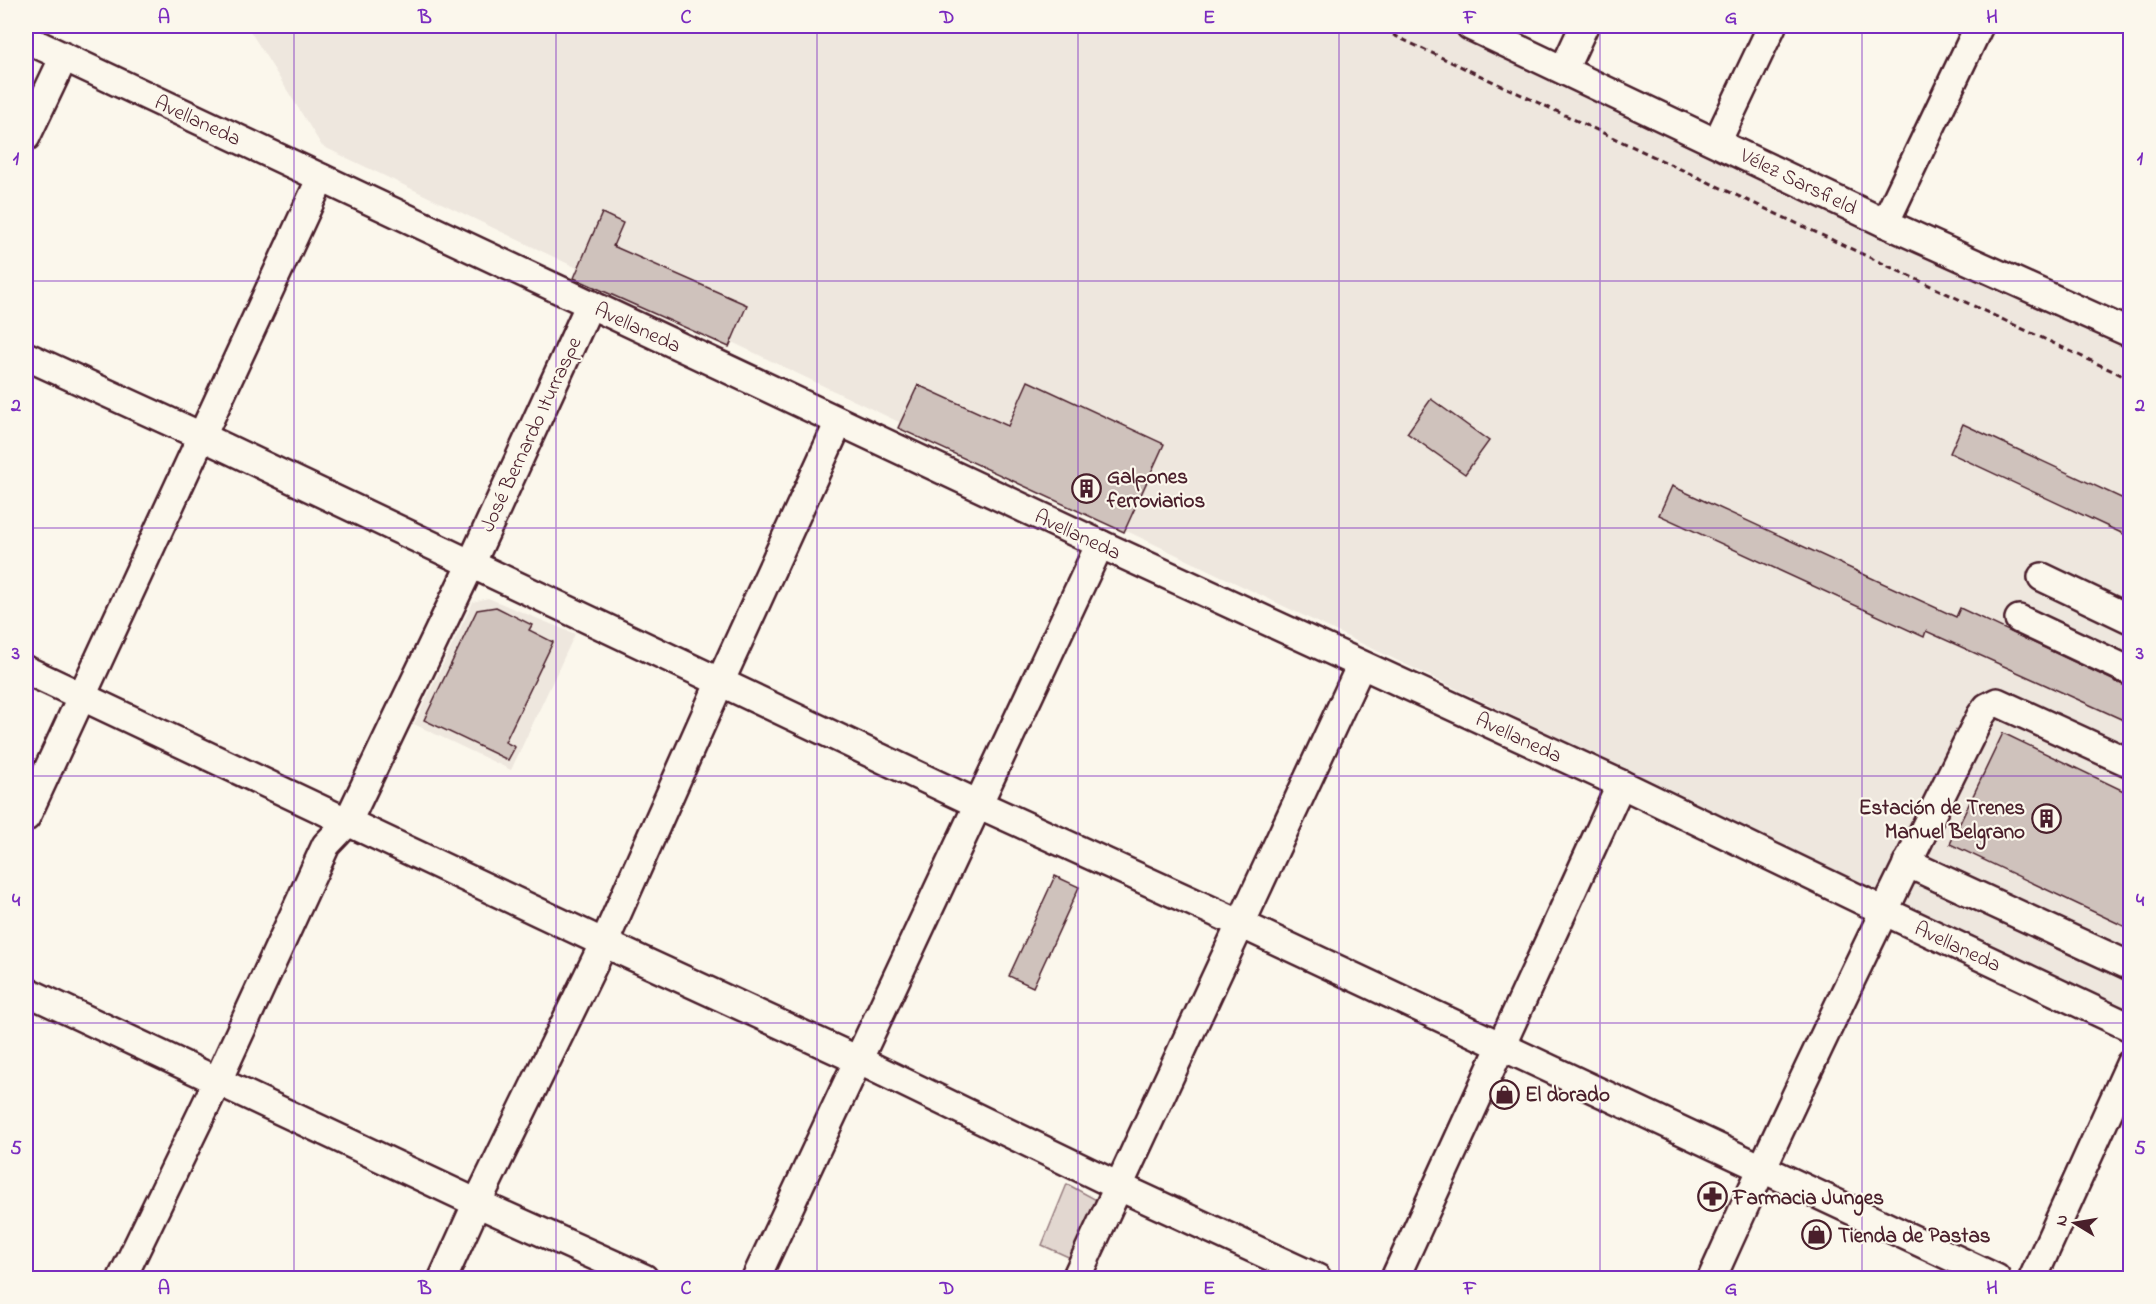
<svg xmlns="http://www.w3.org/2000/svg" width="2156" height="1304" viewBox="0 0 2156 1304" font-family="'Indie Flower',sans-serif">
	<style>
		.built { fill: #eee7de }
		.green { fill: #e2d7d0; stroke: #967b7e; stroke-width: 1.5 }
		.building { fill: #cfc2bc; stroke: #4a1f2b; stroke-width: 1.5 }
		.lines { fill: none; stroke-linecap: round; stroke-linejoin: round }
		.minor-casing { stroke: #4a1f2b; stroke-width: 32 }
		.path { stroke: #4a1f2b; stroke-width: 3; stroke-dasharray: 6 4.5; stroke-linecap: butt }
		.minor { stroke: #fbf7ec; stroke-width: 27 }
		.grid { fill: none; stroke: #7b2cbf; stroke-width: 1.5; stroke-opacity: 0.55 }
		.labels { text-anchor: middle; stroke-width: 4.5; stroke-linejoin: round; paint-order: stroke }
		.street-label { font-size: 21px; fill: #4a1f2b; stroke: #fbf7ec }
		.poi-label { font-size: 21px; font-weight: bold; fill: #4a1f2b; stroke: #fbf7ec; text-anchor: start }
		.neatline { fill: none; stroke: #7b2cbf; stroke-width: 2 }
		.grid-label { font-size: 20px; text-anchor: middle; font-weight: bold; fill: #7b2cbf }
	</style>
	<rect width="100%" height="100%" fill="#fbf7ec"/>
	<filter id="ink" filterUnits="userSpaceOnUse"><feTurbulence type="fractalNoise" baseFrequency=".0167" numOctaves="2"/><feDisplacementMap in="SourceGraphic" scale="12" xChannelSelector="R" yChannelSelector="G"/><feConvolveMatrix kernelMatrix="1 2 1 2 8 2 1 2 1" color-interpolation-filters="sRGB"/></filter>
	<g filter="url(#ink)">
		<g class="built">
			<polygon points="247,26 1437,26 2130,351 2130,1011 322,146"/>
			<polygon points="488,598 575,634 511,770 414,724 473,602"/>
		</g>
		<polygon class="green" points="1067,1184 1102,1203 1075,1260 1042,1245"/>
		<g class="building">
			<polygon points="602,213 623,223 613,246 747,305 729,347 574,278"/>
			<polygon points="1028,381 1164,444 1124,532 898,428 918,385 1008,426"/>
			<polygon points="1431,399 1489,441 1465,474 1407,433"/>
			<polygon points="1963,424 2130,502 2130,537 1950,453"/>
			<polygon points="1672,486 1956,617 1960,608 2123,685 2130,687 2130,723 1926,631 1924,637 1659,515"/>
			<polygon points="496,607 532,625 529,630 553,642 505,742 515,747 508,760 424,720 477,610"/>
			<polygon points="2003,733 2130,794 2130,929 1950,844"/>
			<polygon points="1055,876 1079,887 1033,987 1009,976"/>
		</g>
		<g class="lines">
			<defs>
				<g id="minor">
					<polyline points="1470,26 1885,223 2130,333"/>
					<polyline points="26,39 1100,544 1621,784 1884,911 2130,1027"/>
					<polyline points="1564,69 1584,26"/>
					<polyline points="26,137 64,57"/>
					<polyline points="1717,142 1772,26"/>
					<polyline points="1885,223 1979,26"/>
					<polyline points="26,356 201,436 978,804 1241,924 1996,1278"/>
					<polyline points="2042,577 2130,619"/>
					<polyline points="2019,619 2130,671"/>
					<polyline points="26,670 604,943 858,1060 1120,1187 1317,1278"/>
					<polyline points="26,817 321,178"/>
					<polyline points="1907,863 2130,966"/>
					<polyline points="26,991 477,1203 644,1278"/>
					<polyline points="122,1278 218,1080 326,845 347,823 471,564 590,304"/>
					<polyline points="443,1278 477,1203 604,943 720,682 839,422"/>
					<polyline points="756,1278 1100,544"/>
					<polyline points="1076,1278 1361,665"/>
					<polyline points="1395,1278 1621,784"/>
					<path d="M1712,1278C1797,1089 1888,901 1981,715L1987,707L1997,702L2130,763"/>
					<polyline points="2033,1278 2130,1064"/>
				</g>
			</defs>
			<use href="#minor" class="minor-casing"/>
			<polyline class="path" points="1374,26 2130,379"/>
			<use href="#minor" class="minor"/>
		</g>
	</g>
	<path class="grid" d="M294,26V1278M556,26V1278M817,26V1278M1078,26V1278M1339,26V1278M1600,26V1278M1862,26V1278M26,281H2130M26,528H2130M26,776H2130M26,1023H2130"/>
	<defs>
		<symbol id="building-ring" viewBox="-11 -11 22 22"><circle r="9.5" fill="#fbf7ec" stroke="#4a1f2b" stroke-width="1.5"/><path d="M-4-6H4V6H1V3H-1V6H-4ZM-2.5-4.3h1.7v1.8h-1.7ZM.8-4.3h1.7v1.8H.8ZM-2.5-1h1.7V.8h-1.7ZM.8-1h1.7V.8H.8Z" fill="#4a1f2b"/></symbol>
		<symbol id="shop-ring" viewBox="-11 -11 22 22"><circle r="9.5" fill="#fbf7ec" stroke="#4a1f2b" stroke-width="1.5"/><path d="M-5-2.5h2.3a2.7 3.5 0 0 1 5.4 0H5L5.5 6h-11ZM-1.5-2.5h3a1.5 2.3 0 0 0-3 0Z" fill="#4a1f2b"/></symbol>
		<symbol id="pharmacy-ring" viewBox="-11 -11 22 22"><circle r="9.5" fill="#fbf7ec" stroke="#4a1f2b" stroke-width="1.5"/><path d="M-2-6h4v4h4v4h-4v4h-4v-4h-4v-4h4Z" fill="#4a1f2b"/></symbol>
	</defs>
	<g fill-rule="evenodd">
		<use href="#building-ring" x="1070" y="472" width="33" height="33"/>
		<use href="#building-ring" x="2030" y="802" width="33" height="33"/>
		<use href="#shop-ring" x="1488" y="1078" width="33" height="33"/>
		<use href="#pharmacy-ring" x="1696" y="1180" width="33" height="33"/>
		<use href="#shop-ring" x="1800" y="1218" width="33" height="33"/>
	</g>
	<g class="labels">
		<g class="street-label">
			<text transform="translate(198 120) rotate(25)" y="7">Avellaneda</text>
			<text transform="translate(1799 181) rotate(26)" y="7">Vélez Sarsfield</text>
			<text transform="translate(638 327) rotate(25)" y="7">Avellaneda</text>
			<text transform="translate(530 434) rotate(-65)" y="7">José Bernardo Iturraspe</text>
			<text transform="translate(1078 534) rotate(25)" y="7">Avellaneda</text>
			<text transform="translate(1519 737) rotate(25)" y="7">Avellaneda</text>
			<text transform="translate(1958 946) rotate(25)" y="7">Avellaneda</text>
		</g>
		<g class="poi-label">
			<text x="1107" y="483">Galpones<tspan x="1107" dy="24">ferroviarios</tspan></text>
			<text x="2025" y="814" text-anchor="end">Estación de Trenes<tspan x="2025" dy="24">Manuel Belgrano</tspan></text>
			<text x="1525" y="1101">El dorado</text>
			<text x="1733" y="1204">Farmacia Junges</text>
			<text x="1838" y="1242">Tienda de Pastas</text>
		</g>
	</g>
	<rect width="2156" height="1304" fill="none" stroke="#fbf7ec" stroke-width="66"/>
	<g transform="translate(2075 1223) rotate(281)" stroke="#fbf7ec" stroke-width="4.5" paint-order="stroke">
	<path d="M0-4.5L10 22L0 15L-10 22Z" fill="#4a1f2b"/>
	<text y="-9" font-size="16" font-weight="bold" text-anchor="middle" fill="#4a1f2b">N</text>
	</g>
	<rect x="33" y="33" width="2090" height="1238" class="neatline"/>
	<g class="grid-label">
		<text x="164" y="23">A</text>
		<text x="425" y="23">B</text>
		<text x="686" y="23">C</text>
		<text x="947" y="23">D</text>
		<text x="1209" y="23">E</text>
		<text x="1470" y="23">F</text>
		<text x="1731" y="23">G</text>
		<text x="1992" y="23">H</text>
		<text x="16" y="164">1</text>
		<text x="2140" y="164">1</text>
		<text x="16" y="411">2</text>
		<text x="2140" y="411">2</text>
		<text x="16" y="659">3</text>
		<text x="2140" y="659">3</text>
		<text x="16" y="906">4</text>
		<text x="2140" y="906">4</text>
		<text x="16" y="1154">5</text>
		<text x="2140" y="1154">5</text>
		<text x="164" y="1294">A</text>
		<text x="425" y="1294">B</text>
		<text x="686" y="1294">C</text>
		<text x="947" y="1294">D</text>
		<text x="1209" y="1294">E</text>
		<text x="1470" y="1294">F</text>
		<text x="1731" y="1294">G</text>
		<text x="1992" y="1294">H</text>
	</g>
</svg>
